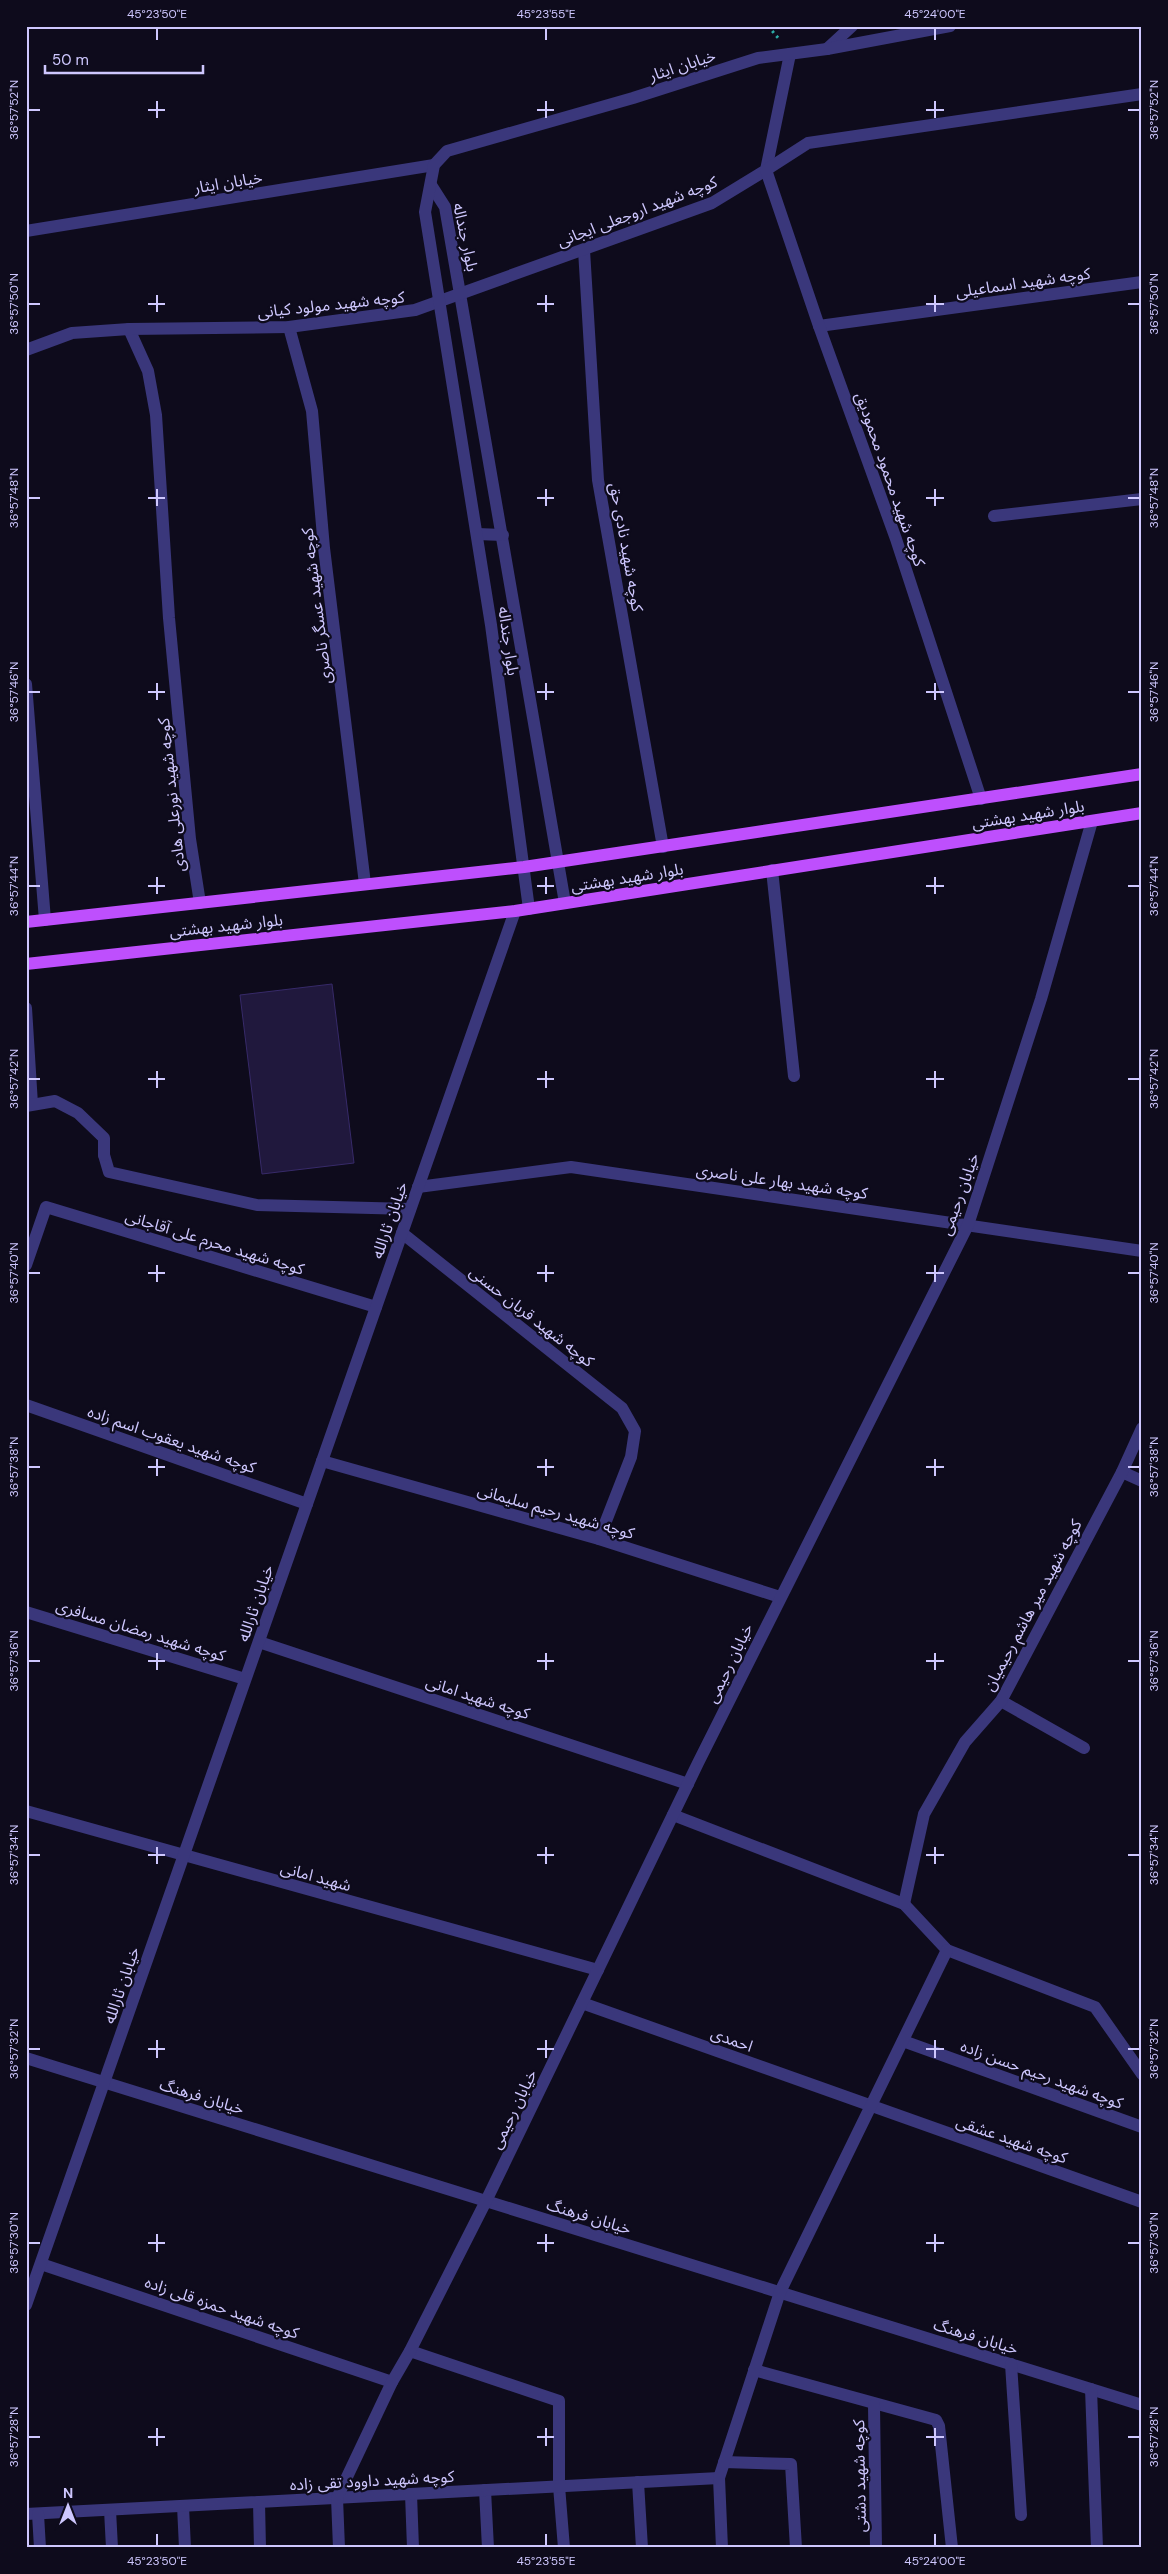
<svg xmlns="http://www.w3.org/2000/svg" width="1168" height="2574" viewBox="0 0 1168 2574" font-family="'DM Sans','Noto Sans Arabic',sans-serif">
	<style>
		.building { fill: #20183d; stroke: #372a69 }
		.lines { fill: none; stroke-linecap: round; stroke-linejoin: round }
		.path { stroke: #2daca6; stroke-width: 3; stroke-dasharray: 2.5 4; stroke-linecap: butt }
		.lane { stroke: #3a377b; stroke-width: 12 }
		.street { stroke: #3a377b; stroke-width: 12 }
		.primary { stroke: #be4ffd; stroke-width: 12 }
		.ticks { fill: none; stroke: #cec7fe; stroke-width: 2 }
		.labels { text-anchor: middle; stroke-width: 4.5; stroke-linejoin: round; paint-order: stroke }
		.street-label { font-size: 16px; fill: #cec7fe; stroke: #0e0b1c }
		.neatline { fill: none; stroke: #cec7fe; stroke-width: 2 }
		.ticks-label { font-size: 12px; text-anchor: middle; fill: #cec7fe }
	</style>
	<rect width="100%" height="100%" fill="#0e0b1c"/>
	<polygon class="building" points="332,984 354,1163 262,1174 240,995"/>
	<g class="lines">
		<polyline class="path" points="768,26 779,39"/>
		<g class="lane">
			<polyline points="26,1008 32,1104"/>
			<polyline points="104,1155 109,1172 257,1205 410,1209"/>
		</g>
		<g class="street">
			<polyline points="827,49 852,26"/>
			<polyline points="431,185 445,207 565,903"/>
			<polyline points="26,231 434,165"/>
			<polyline points="584,250 598,480 663,847"/>
			<polyline points="819,326 1142,282"/>
			<polyline points="289,327 312,411 324,548 365,884"/>
			<polyline points="129,329 148,371 156,415 169,618 190,839 200,903"/>
			<polyline points="26,350 72,333 129,329 289,327 415,310 712,203 766,170 790,54"/>
			<polyline points="994,516 1142,499"/>
			<polyline points="477,534 503,535"/>
			<polyline points="26,684 45,920"/>
			<polyline points="981,799 896,539 819,326 766,170 808,143 1142,94"/>
			<polyline points="772,870 794,1076"/>
			<polyline points="529,909 491,625 425,212 434,165 447,151 633,98 758,58 827,49 950,26"/>
			<polyline points="26,1106 55,1101 78,1113 104,1138 104,1155"/>
			<polyline points="418,1187 571,1167 1142,1251"/>
			<polyline points="402,1233 622,1408 635,1431 631,1457 599,1539"/>
			<polyline points="26,1265 46,1207 376,1307"/>
			<polyline points="26,1405 307,1504"/>
			<polyline points="322,1461 599,1539 780,1597"/>
			<polyline points="1122,1472 1142,1481"/>
			<polyline points="26,1612 245,1679"/>
			<polyline points="259,1642 688,1784"/>
			<polyline points="1001,1701 1084,1748"/>
			<polyline points="26,1811 598,1970"/>
			<polyline points="673,1815 904,1904 947,1950 1095,2007 1142,2074"/>
			<polyline points="904,1904 924,1814 965,1742 1001,1701 1122,1472 1142,1428"/>
			<polyline points="582,2003 1142,2202"/>
			<polyline points="903,2041 1142,2127"/>
			<polyline points="26,2058 1142,2405"/>
			<polyline points="41,2264 392,2382"/>
			<polyline points="26,2305 515,911"/>
			<polyline points="410,2351 559,2401 559,2486 564,2548"/>
			<polyline points="1011,2364 1021,2515"/>
			<polyline points="754,2370 936,2420 939,2426 952,2548"/>
			<polyline points="1091,2389 1097,2548"/>
			<polyline points="874,2405 876,2548"/>
			<polyline points="724,2462 791,2464 796,2548"/>
			<polyline points="638,2482 642,2548"/>
			<polyline points="485,2490 488,2548"/>
			<polyline points="411,2494 413,2548"/>
			<polyline points="259,2502 260,2548"/>
			<polyline points="183,2506 185,2548"/>
			<polyline points="110,2510 112,2548"/>
			<polyline points="26,2514 719,2478"/>
			<polyline points="38,2514 40,2548"/>
			<polyline points="339,2548 337,2498 392,2382 410,2351 486,2201 698,1763 968,1225 1041,999 1092,821"/>
			<polyline points="722,2548 719,2478 780,2292 947,1950"/>
		</g>
		<g class="primary">
			<polyline points="26,922 524,867 1142,774"/>
			<polyline points="26,964 515,911 1142,813"/>
		</g>
	</g>
	<path class="ticks" d="M157,28V40M546,28V40M935,28V40M157,101V118M546,101V118M935,101V118M28,110H40M148,110H165M537,110H554M926,110H944M1128,110H1140M157,295V312M546,295V312M935,295V312M28,304H40M148,304H165M537,304H554M926,304H944M1128,304H1140M157,489V506M546,489V506M935,489V506M28,498H40M148,498H165M537,498H554M926,498H944M1128,498H1140M157,683V700M546,683V700M935,683V700M28,692H40M148,692H165M537,692H554M926,692H944M1128,692H1140M157,877V894M546,877V894M935,877V894M28,886H40M148,886H165M537,886H554M926,886H944M1128,886H1140M157,1071V1088M546,1071V1088M935,1071V1088M28,1079H40M148,1079H165M537,1079H554M926,1079H944M1128,1079H1140M157,1265V1282M546,1265V1282M935,1265V1282M28,1273H40M148,1273H165M537,1273H554M926,1273H944M1128,1273H1140M157,1459V1476M546,1459V1476M935,1459V1476M28,1467H40M148,1467H165M537,1467H554M926,1467H944M1128,1467H1140M157,1653V1670M546,1653V1670M935,1653V1670M28,1661H40M148,1661H165M537,1661H554M926,1661H944M1128,1661H1140M157,1847V1864M546,1847V1864M935,1847V1864M28,1855H40M148,1855H165M537,1855H554M926,1855H944M1128,1855H1140M157,2040V2058M546,2040V2058M935,2040V2058M28,2049H40M148,2049H165M537,2049H554M926,2049H944M1128,2049H1140M157,2234V2252M546,2234V2252M935,2234V2252M28,2243H40M148,2243H165M537,2243H554M926,2243H944M1128,2243H1140M157,2428V2446M546,2428V2446M935,2428V2446M28,2437H40M148,2437H165M537,2437H554M926,2437H944M1128,2437H1140M157,2534V2546M546,2534V2546M935,2534V2546"/>
	<g class="labels">
		<g class="street-label">
			<text transform="translate(682 65) rotate(-18)" y="6">خیابان ایثار</text>
			<text transform="translate(228 182) rotate(-9)" y="6">خیابان ایثار</text>
			<text transform="translate(637 211) rotate(-21)" y="6">کوچه شهید اروجعلی ایجانی</text>
			<text transform="translate(466 237) rotate(78)" y="6">بلوار جنداله</text>
			<text transform="translate(1023 282) rotate(-8)" y="6">کوچه شهید اسماعیلی</text>
			<text transform="translate(331 304) rotate(-6)" y="6">کوچه شهید مولود کیانی</text>
			<text transform="translate(891 479) rotate(71)" y="6">کوچه شهید محمود محمودیق</text>
			<text transform="translate(627 547) rotate(80)" y="6">کوچه شهید نادی حق</text>
			<text transform="translate(316 606) rotate(-97)" y="6">کوچه شهید عسگر ناصری</text>
			<text transform="translate(509 641) rotate(82)" y="6">بلوار جنداله</text>
			<text transform="translate(171 795) rotate(-96)" y="6">کوچه شهید نورعلی هادی</text>
			<text transform="translate(1028 814) rotate(-9)" y="6">بلوار شهید بهشتی</text>
			<text transform="translate(627 877) rotate(-9)" y="6">بلوار شهید بهشتی</text>
			<text transform="translate(226 925) rotate(-6)" y="6">بلوار شهید بهشتی</text>
			<text transform="translate(782 1181) rotate(8)" y="6">کوچه شهید بهار علی ناصری</text>
			<text transform="translate(959 1194) rotate(-70)" y="6">خیابان رحیمی</text>
			<text transform="translate(389 1220) rotate(-71)" y="6">خیابان ثارالله</text>
			<text transform="translate(215 1242) rotate(17)" y="6">کوچه شهید محرم علی آقاجانی</text>
			<text transform="translate(532 1316) rotate(38)" y="6">کوچه شهید قربان حسنی</text>
			<text transform="translate(172 1439) rotate(19)" y="6">کوچه شهید یعقوب اسم زاده</text>
			<text transform="translate(556 1511) rotate(16)" y="6">کوچه شهید رحیم سلیمانی</text>
			<text transform="translate(255 1603) rotate(-71)" y="6">خیابان ثارالله</text>
			<text transform="translate(1032 1605) rotate(-62)" y="6">کوچه شهید میر هاشم رحیمیان</text>
			<text transform="translate(141 1630) rotate(17)" y="6">کوچه شهید رمضان مسافری</text>
			<text transform="translate(729 1663) rotate(-64)" y="6">خیابان رحیمی</text>
			<text transform="translate(478 1697) rotate(18)" y="6">کوچه شهید امانی</text>
			<text transform="translate(316 1876) rotate(15)" y="6">شهید امانی</text>
			<text transform="translate(121 1985) rotate(-71)" y="6">خیابان ثارالله</text>
			<text transform="translate(732 2039) rotate(20)" y="6">احمدی</text>
			<text transform="translate(1042 2074) rotate(20)" y="6">کوچه شهید رحیم حسن زاده</text>
			<text transform="translate(202 2096) rotate(17)" y="6">خیابان فرهنگ</text>
			<text transform="translate(513 2109) rotate(-64)" y="6">خیابان رحیمی</text>
			<text transform="translate(1012 2139) rotate(19)" y="6">کوچه شهید عشقی</text>
			<text transform="translate(589 2216) rotate(17)" y="6">خیابان فرهنگ</text>
			<text transform="translate(222 2307) rotate(19)" y="6">کوچه شهید حمزه قلی زاده</text>
			<text transform="translate(976 2336) rotate(17)" y="6">خیابان فرهنگ</text>
			<text transform="translate(859 2476) rotate(-91)" y="6">کوچه شهید دشتی</text>
			<text transform="translate(372 2480) rotate(-3)" y="6">کوچه شهید داوود تقی زاده</text>
		</g>
	</g>
	<rect width="1168" height="2574" fill="none" stroke="#0e0b1c" stroke-width="55"/>
	<g transform="translate(68 2506)" stroke="#0e0b1c" stroke-width="4" paint-order="stroke">
	<path d="M0-4L9 19L0 12L-9 19Z" fill="#cec7fe"/>
	<text y="-8" font-size="14" font-weight="bold" text-anchor="middle" fill="#cec7fe">N</text>
	</g>
	<path d="M45 65v8h158v-8" fill="none" stroke="#cec7fe" stroke-width="2.5"/>
	<text x="52" y="65" font-size="15" fill="#cec7fe" stroke="#0e0b1c" stroke-width="4" paint-order="stroke">50 m</text>
	<rect x="28" y="28" width="1112" height="2518" class="neatline"/>
	<g class="ticks-label">
		<text x="157" y="18">45°23'50"E</text>
		<text x="546" y="18">45°23'55"E</text>
		<text x="935" y="18">45°24'00"E</text>
		<text transform="translate(14 110) rotate(-90)" y="4">36°57'52"N</text>
		<text transform="translate(1154 110) rotate(-90)" y="4">36°57'52"N</text>
		<text transform="translate(14 304) rotate(-90)" y="4">36°57'50"N</text>
		<text transform="translate(1154 304) rotate(-90)" y="4">36°57'50"N</text>
		<text transform="translate(14 498) rotate(-90)" y="4">36°57'48"N</text>
		<text transform="translate(1154 498) rotate(-90)" y="4">36°57'48"N</text>
		<text transform="translate(14 692) rotate(-90)" y="4">36°57'46"N</text>
		<text transform="translate(1154 692) rotate(-90)" y="4">36°57'46"N</text>
		<text transform="translate(14 886) rotate(-90)" y="4">36°57'44"N</text>
		<text transform="translate(1154 886) rotate(-90)" y="4">36°57'44"N</text>
		<text transform="translate(14 1079) rotate(-90)" y="4">36°57'42"N</text>
		<text transform="translate(1154 1079) rotate(-90)" y="4">36°57'42"N</text>
		<text transform="translate(14 1273) rotate(-90)" y="4">36°57'40"N</text>
		<text transform="translate(1154 1273) rotate(-90)" y="4">36°57'40"N</text>
		<text transform="translate(14 1467) rotate(-90)" y="4">36°57'38"N</text>
		<text transform="translate(1154 1467) rotate(-90)" y="4">36°57'38"N</text>
		<text transform="translate(14 1661) rotate(-90)" y="4">36°57'36"N</text>
		<text transform="translate(1154 1661) rotate(-90)" y="4">36°57'36"N</text>
		<text transform="translate(14 1855) rotate(-90)" y="4">36°57'34"N</text>
		<text transform="translate(1154 1855) rotate(-90)" y="4">36°57'34"N</text>
		<text transform="translate(14 2049) rotate(-90)" y="4">36°57'32"N</text>
		<text transform="translate(1154 2049) rotate(-90)" y="4">36°57'32"N</text>
		<text transform="translate(14 2243) rotate(-90)" y="4">36°57'30"N</text>
		<text transform="translate(1154 2243) rotate(-90)" y="4">36°57'30"N</text>
		<text transform="translate(14 2437) rotate(-90)" y="4">36°57'28"N</text>
		<text transform="translate(1154 2437) rotate(-90)" y="4">36°57'28"N</text>
		<text x="157" y="2565">45°23'50"E</text>
		<text x="546" y="2565">45°23'55"E</text>
		<text x="935" y="2565">45°24'00"E</text>
	</g>
</svg>
